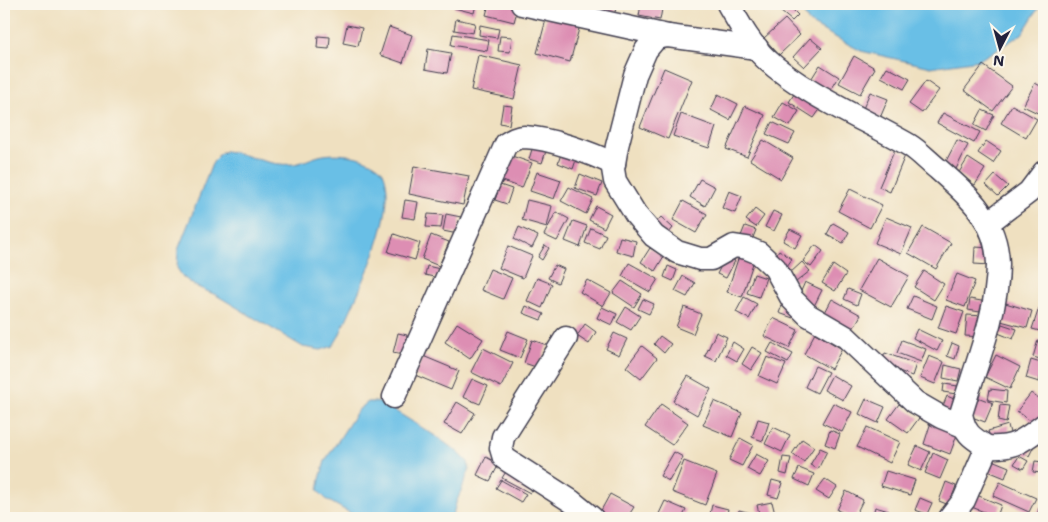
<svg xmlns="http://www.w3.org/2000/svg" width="1048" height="522" viewBox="0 0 1048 522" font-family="'Shantell Sans',sans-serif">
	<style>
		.water { fill: #69bfe6; stroke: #467090 }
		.building { fill: #dd8eb3 }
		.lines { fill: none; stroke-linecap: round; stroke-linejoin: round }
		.minor-casing { stroke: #413e4f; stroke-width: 25 }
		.path { stroke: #413e4f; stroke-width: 3; stroke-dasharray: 4 4; stroke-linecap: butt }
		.minor { stroke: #fff; stroke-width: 22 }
	</style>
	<rect width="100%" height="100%" fill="#fbf7ec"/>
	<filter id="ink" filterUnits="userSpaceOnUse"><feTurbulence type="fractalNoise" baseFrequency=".02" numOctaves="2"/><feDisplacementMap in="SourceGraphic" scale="10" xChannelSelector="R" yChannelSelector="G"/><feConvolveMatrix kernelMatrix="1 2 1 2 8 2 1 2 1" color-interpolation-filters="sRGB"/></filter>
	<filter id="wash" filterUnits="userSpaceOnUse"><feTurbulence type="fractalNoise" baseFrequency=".0096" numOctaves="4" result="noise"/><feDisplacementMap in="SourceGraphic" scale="20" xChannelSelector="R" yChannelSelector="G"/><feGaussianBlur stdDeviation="1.12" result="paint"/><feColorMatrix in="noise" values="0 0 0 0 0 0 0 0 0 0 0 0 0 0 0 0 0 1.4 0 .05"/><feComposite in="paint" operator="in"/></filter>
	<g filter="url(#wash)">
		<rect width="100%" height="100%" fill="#efe0c0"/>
		<g class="water">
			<polygon points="798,4 1041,4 1022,34 979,60 931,67 861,51 809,23"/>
			<path d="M226,151C248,154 270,167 294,164C302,163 311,158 319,156C330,153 346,154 357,157C365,159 379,165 383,172C401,212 355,298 339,336L333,346L321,350L303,347L216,295L195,286L183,277L177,268L178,250L212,164L219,154Z"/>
			<polygon points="368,402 379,402 392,409 437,437 459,453 468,462 469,471 456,503 452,518 359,518 327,500 318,491 320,479 325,461 358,410"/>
		</g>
		<g id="blocks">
			<g class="building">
				<polygon points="455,4 476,4 474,13 454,8"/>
				<polygon points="489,4 519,4 514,22 486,15"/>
				<polygon points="586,4 617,4 614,16 585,9"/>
				<polygon points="641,4 663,4 660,20 639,16"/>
				<polygon points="787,4 798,15 792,21 780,11"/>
				<polygon points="548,12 581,21 570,62 537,53"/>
				<polygon points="456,19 475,23 473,33 454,30"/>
				<polygon points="785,19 800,35 779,55 764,38"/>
				<polygon points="347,25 362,28 358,46 343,43"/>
				<polygon points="480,25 499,29 497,38 479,35"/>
				<polygon points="389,27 412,35 403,63 380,55"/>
				<polygon points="453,34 489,40 487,51 451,45"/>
				<polygon points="318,36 330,37 329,49 317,48"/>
				<polygon points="500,36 512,37 510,52 498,51"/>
				<polygon points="810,38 822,48 804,67 793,57"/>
				<polygon points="428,49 451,53 447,73 425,69"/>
				<polygon points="478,55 522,65 514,99 471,90"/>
				<polygon points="854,56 875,68 860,94 839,83"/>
				<polygon points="820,65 839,77 829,93 810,81"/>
				<polygon points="983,65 1012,86 993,111 964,90"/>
				<polygon points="887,67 910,79 904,89 881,77"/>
				<polygon points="664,68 692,80 668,139 640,127"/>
				<polygon points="926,81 939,90 922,113 909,104"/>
				<polygon points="1035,83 1044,88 1044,116 1023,106"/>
				<polygon points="796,91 821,108 814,118 789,102"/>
				<polygon points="870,92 888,99 880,118 862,111"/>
				<polygon points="718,94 738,104 730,120 711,110"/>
				<polygon points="783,102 799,111 790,126 774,117"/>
				<polygon points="503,105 512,106 509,125 500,123"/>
				<polygon points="1012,105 1037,119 1026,138 1001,123"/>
				<polygon points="745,106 765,115 747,157 726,149"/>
				<polygon points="982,110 994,115 986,131 974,125"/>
				<polygon points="943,113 980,132 974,143 937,123"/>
				<polygon points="681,114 716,127 709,148 673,136"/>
				<polygon points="772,122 795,133 789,144 766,134"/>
				<polygon points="763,140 793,158 781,179 750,160"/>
				<polygon points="957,140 968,145 955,171 944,165"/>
				<polygon points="986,141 1001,151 993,163 978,153"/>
				<polygon points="534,143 547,148 542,163 529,159"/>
				<polygon points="563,148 578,154 573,169 558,163"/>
				<polygon points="895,149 906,153 890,192 879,187"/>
				<polygon points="509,155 532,163 522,188 500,180"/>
				<polygon points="968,158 985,169 975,185 958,174"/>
				<polygon points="414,166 469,176 463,205 409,194"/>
				<polygon points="537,172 561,180 554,199 530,191"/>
				<polygon points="580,174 602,183 597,196 575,188"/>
				<polygon points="995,175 1008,186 998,196 986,185"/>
				<polygon points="700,179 715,187 705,206 690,197"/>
				<polygon points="500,185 512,189 507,204 495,200"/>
				<polygon points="569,187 593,199 586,214 561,201"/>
				<polygon points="850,189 882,205 870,228 838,211"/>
				<polygon points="729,191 742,196 735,213 722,208"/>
				<polygon points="405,200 418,202 415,219 402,217"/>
				<polygon points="527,200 552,206 547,227 522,220"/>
				<polygon points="683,201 707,214 696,233 673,220"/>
				<polygon points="596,206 611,214 604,228 589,220"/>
				<polygon points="755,209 764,216 756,227 746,220"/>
				<polygon points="773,211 782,215 774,231 765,227"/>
				<polygon points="556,212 569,219 557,241 544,235"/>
				<polygon points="428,214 443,215 441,228 426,227"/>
				<polygon points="446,214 461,217 458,234 443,231"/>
				<polygon points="661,217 673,228 664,239 651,228"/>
				<polygon points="886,217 912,228 901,254 875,243"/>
				<polygon points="573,221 587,226 580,247 565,241"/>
				<polygon points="833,223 849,232 843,243 827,234"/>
				<polygon points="745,226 756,230 752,240 741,236"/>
				<polygon points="519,227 538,236 532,248 514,239"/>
				<polygon points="923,227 951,243 936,269 908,253"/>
				<polygon points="591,228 606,235 600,249 585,243"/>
				<polygon points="790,229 802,235 795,248 783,241"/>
				<polygon points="394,234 420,243 415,260 388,252"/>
				<polygon points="431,235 449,242 439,266 422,259"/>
				<polygon points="620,237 636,241 633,256 616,251"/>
				<polygon points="545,245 549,248 542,260 538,257"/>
				<polygon points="815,245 823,251 811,267 803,261"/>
				<polygon points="508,246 532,256 523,278 499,268"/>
				<polygon points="975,247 990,248 990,265 974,264"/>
				<polygon points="650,248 664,256 655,271 641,262"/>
				<polygon points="779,250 792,259 785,269 772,260"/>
				<polygon points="740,253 755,257 742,297 727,292"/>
				<polygon points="726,256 735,261 726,278 717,274"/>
				<polygon points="877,258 909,276 891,307 859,290"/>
				<polygon points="802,262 810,271 796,282 789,274"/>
				<polygon points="629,263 658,279 650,292 622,276"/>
				<polygon points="555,265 564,269 558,283 548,278"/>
				<polygon points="833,265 846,274 835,291 822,283"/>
				<polygon points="427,266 440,269 438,278 425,275"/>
				<polygon points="668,266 677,270 673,281 664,277"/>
				<polygon points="490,269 512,278 503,299 481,290"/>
				<polygon points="924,271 944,284 934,300 914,287"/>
				<polygon points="754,274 766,278 759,297 747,293"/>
				<polygon points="957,274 975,281 965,307 946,300"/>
				<polygon points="683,276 695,283 687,297 675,291"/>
				<polygon points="537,278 552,284 542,308 527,301"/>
				<polygon points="587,280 611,293 603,306 580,292"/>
				<polygon points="622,281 642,294 634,307 613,293"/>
				<polygon points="805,282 822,290 814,306 798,298"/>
				<polygon points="848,289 861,294 857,305 844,299"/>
				<polygon points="913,296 937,306 932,319 907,309"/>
				<polygon points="744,297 757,304 749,319 736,312"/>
				<polygon points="643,299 654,304 649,314 638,309"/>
				<polygon points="832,299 861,315 850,334 822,318"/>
				<polygon points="970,299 987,302 986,313 968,310"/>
				<polygon points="1002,302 1032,311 1027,328 997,320"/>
				<polygon points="783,303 797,309 793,318 779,313"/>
				<polygon points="526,306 544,314 541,320 523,313"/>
				<polygon points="946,306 964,312 956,334 938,328"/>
				<polygon points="602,307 617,314 612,325 597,318"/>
				<polygon points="626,307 640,316 631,330 617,322"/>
				<polygon points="684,307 701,314 693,334 676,327"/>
				<polygon points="1039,308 1044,310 1044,332 1032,329"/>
				<polygon points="967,315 984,316 983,337 965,336"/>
				<polygon points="773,318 798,330 789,348 764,336"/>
				<polygon points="457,323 483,339 470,359 445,342"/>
				<polygon points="585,324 596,332 589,344 577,336"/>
				<polygon points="1002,324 1017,329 1013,339 998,333"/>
				<polygon points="917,329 942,341 937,351 913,338"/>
				<polygon points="508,331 528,339 520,358 500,350"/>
				<polygon points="716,332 727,337 716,361 705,356"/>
				<polygon points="398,333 407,335 403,355 393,353"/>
				<polygon points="614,333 627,339 619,355 606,349"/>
				<polygon points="815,333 842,349 831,369 804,354"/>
				<polygon points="660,336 671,344 664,353 654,344"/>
				<polygon points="532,340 547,345 539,368 524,363"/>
				<polygon points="902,340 926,349 921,362 897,353"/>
				<polygon points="1038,340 1044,342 1044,360 1033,357"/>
				<polygon points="733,342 744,349 737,361 726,355"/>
				<polygon points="772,343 793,354 788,363 767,352"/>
				<polygon points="952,343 959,346 955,359 947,356"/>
				<polygon points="642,346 657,358 641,379 626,367"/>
				<polygon points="752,347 762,353 751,370 742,364"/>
				<polygon points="483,348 513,363 501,387 471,372"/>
				<polygon points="885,353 916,364 912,376 881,364"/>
				<polygon points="996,355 1020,367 1010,389 985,377"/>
				<polygon points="423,356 459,371 451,390 415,375"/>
				<polygon points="929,356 944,362 935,384 920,378"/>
				<polygon points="767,357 786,364 777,384 759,376"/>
				<polygon points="1031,360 1044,364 1039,382 1026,378"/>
				<polygon points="945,365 961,369 958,381 943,378"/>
				<polygon points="815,366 828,372 817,393 805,387"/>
				<polygon points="832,375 851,386 843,400 824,390"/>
				<polygon points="688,376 711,389 697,415 673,401"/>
				<polygon points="472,379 488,386 480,404 463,397"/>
				<polygon points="944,384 965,387 963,395 943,392"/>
				<polygon points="990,389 1007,391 1006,403 988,400"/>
				<polygon points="1031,393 1044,403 1044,414 1036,425 1017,411"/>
				<polygon points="972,395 993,403 985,422 964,414"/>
				<polygon points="947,396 961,402 955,418 940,413"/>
				<polygon points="866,399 885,407 878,423 859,414"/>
				<polygon points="714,401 742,413 732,437 703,425"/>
				<polygon points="457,402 475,413 462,434 444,424"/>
				<polygon points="833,403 852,412 842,432 822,423"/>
				<polygon points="661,404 688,423 672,445 645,427"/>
				<polygon points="899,404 919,418 908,433 888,419"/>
				<polygon points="1000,405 1009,406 1006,423 998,421"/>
				<polygon points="758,419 769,422 763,441 752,437"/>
				<polygon points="931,422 958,432 950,454 924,444"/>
				<polygon points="1008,425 1011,437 992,442 988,431"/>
				<polygon points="773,427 790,435 782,452 765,444"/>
				<polygon points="867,427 900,442 890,463 857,447"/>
				<polygon points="830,430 840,434 835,448 825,444"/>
				<polygon points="740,438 753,445 742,466 729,460"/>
				<polygon points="802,439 814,447 804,462 792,454"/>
				<polygon points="1023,443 1033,448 1029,456 1019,451"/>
				<polygon points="917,446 930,452 921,471 908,465"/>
				<polygon points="820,448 827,451 818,469 810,465"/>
				<polygon points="674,452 683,457 669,481 660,476"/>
				<polygon points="933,453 948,460 940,479 925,473"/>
				<polygon points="756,454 769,461 760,476 747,469"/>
				<polygon points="1019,456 1028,461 1023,469 1014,464"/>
				<polygon points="486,457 499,464 490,481 477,475"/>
				<polygon points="783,457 791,458 787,475 780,473"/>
				<polygon points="992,460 1009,467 1005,478 988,471"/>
				<polygon points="684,461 717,474 705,505 672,492"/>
				<polygon points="1035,461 1043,462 1041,473 1033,472"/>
				<polygon points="799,468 814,474 809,486 794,479"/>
				<polygon points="507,470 534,485 530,493 502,478"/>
				<polygon points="886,471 915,480 910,495 881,486"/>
				<polygon points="825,479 837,487 829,499 816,491"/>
				<polygon points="501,480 526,494 521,502 496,488"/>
				<polygon points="772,480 783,483 778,498 768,495"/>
				<polygon points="946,482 956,486 949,505 939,501"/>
				<polygon points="1000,482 1036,498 1029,512 993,496"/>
				<polygon points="846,491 863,500 854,518 837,510"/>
				<polygon points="610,494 634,507 627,518 603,518 598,516"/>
				<polygon points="974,494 1001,505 997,517 969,506"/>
				<polygon points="920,498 932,503 927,514 915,510"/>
				<polygon points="665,501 686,510 682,518 657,518"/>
				<polygon points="772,502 776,518 760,518 757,505"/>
				<polygon points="712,505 728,509 726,518 709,518"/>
				<polygon points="875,507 889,511 887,518 872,518"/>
				<polygon points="1039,508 1044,509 1044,518 1037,518"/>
				<polygon points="739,510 755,514 754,518 737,518"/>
			</g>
		</g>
	</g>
	<g filter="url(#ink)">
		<use href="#blocks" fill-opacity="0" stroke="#413e4f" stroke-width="1"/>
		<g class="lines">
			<defs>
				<g id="minor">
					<polyline points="522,4 668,36"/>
					<path d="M728,4C739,23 750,44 766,59C804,94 864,119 909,145C919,151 928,161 938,169C969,196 997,220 998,264C998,313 975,367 961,414C965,434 971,437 987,447L964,500L950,518"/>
					<polyline points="757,48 668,36 656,38 646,50 635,75 617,146 613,169 615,181 636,215 654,236 677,252 700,259 711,259 734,246 747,248 759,253 775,268 792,299 808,315 846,337 915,402 941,417 963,426"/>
					<polyline points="988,223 1029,192 1044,172"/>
					<polyline points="566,338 503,437 501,448 504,458 571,501 592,518"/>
					<path d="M394,397L506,144C512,140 517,137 524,137C550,138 591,153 614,164"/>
					<path d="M987,447C1014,449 1024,440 1044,425"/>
				</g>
			</defs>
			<use href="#minor" class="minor-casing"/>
			<polyline class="path" points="542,518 553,514"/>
			<use href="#minor" class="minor"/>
		</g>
	</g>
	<rect width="1048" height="522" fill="none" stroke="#fbf7ec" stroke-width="20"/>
	<g transform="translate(1000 48) rotate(186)" stroke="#fbf7ec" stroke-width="4" paint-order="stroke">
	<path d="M0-4L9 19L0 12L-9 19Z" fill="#22223b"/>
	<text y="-8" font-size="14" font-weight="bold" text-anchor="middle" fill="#22223b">N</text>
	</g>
</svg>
